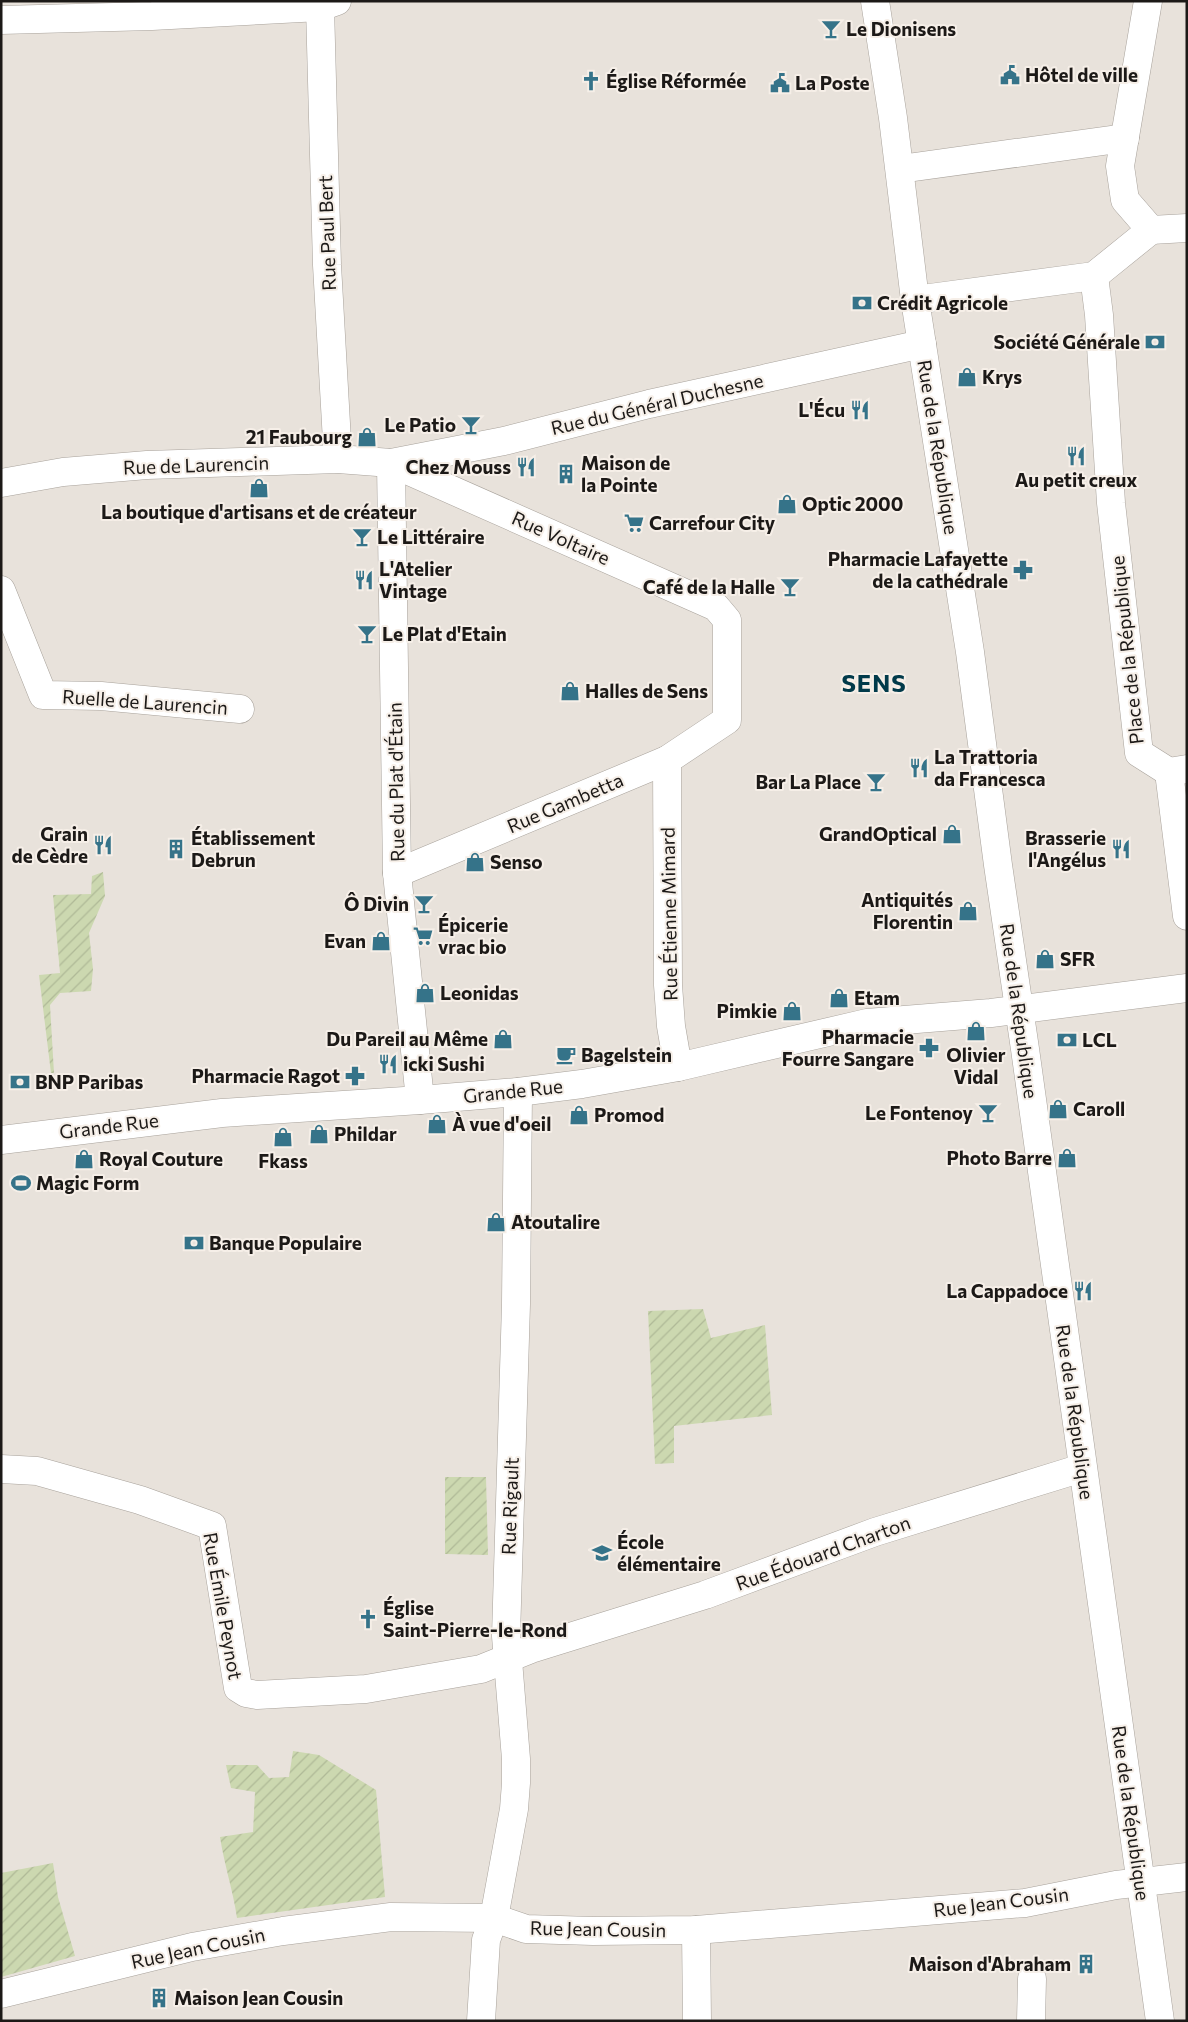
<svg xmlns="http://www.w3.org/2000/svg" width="1188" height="2022" viewBox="0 0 1188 2022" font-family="Commissioner,sans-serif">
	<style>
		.garden { fill: url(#garden-furrows) }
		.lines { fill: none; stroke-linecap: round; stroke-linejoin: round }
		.minor-casing { stroke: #a8a29b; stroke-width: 29 }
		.minor { stroke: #fff; stroke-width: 28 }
		.labels { text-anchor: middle; stroke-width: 4; stroke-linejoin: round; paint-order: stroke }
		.poi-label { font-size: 19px; font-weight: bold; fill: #1c1917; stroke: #f6efe8; text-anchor: start }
		.street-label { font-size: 19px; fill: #1c1917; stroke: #f6efe8 }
		.district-label { font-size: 24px; font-weight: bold; letter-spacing: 1px; fill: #013a4a; stroke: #f6efe8 }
	</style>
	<defs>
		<pattern id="garden-furrows" width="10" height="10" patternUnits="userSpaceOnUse" patternTransform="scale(1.25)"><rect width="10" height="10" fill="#ccd8b0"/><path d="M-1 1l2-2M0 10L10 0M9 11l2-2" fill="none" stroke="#afb997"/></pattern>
	</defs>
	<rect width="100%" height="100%" fill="#e8e2db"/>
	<g class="garden">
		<polygon points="103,872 105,896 89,933 93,969 91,991 60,993 50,1005 54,1073 51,1073 39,975 60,973 53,895 91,894 92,876"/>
		<polygon points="703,1309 711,1338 765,1325 772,1415 674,1426 674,1463 655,1464 648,1311"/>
		<polygon points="445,1477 486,1477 488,1555 445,1554"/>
		<path d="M293,1751L319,1755L376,1790L385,1897L237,1918C233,1890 224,1864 220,1837L253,1832L255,1792L231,1788L226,1765H257L269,1778L289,1777Z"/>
		<polygon points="53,1863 58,1897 75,1956 1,1977 1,1873"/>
	</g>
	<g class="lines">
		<defs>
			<g id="minor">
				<polyline points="875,1 893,118 915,300 970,652 998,865 1025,1049 1160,2021"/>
				<polyline points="1148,1 1120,166 1125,200 1151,230"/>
				<polyline points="320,7 327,265 338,459"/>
				<polyline points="1,20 152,16 320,7 337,1"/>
				<polyline points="900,169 1125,138"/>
				<polyline points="1151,230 1187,228"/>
				<polyline points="1094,276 1099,315 1111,503 1139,753 1169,772"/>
				<polyline points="915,300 1094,276 1151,230"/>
				<polyline points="391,463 716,607 727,620 727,720 667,760 397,873"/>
				<polyline points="391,463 397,873 420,1100"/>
				<polyline points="1,483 63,472 147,465 338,459 391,463 504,441 649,404 922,344"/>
				<polyline points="1,590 43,695 101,696 240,709"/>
				<polyline points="667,760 668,985 671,1026 678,1067"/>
				<polyline points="1187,769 1169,772 1187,916"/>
				<polyline points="1,1140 222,1113 420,1100 518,1092 582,1084 678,1067 867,1023 991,1013 1187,988"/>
				<polyline points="1,1469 37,1471 140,1500 212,1526 238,1688 246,1693 257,1695 366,1689 481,1669 531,1649 705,1595 875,1532 1082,1468"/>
				<polyline points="696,1930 697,2021"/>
				<polyline points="1,1994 192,1947 283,1931 391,1917 494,1918 526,1929 593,1931 696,1930 1025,1903 1116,1885 1187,1877"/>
				<polyline points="481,2021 486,1940 494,1918 514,1809 516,1783 516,1759 506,1636 516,1304 518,1092"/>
				<polyline points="1031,2021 1032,1979"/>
			</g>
		</defs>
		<use href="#minor" class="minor-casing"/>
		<use href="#minor" class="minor"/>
	</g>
	<defs>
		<symbol id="bar-bare" viewBox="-9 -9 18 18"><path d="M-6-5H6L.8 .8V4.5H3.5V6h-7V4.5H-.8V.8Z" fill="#357389" stroke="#f6efe8" stroke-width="2.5" paint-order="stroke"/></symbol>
		<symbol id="civic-bare" viewBox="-9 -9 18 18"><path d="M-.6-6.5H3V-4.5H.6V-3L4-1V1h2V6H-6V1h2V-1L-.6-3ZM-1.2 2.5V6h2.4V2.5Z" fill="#357389" stroke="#f6efe8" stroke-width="2.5" paint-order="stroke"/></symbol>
		<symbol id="church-bare" viewBox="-9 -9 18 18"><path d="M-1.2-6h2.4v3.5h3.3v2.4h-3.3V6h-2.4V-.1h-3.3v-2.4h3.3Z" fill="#357389" stroke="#f6efe8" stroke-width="2.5" paint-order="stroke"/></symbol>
		<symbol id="bank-bare" viewBox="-9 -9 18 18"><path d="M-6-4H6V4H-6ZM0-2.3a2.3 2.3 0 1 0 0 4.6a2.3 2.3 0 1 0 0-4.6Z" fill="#357389" stroke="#f6efe8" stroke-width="2.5" paint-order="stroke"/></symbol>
		<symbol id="shop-bare" viewBox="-9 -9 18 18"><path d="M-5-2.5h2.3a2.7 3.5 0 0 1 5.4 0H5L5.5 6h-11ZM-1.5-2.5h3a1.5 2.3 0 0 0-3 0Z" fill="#357389" stroke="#f6efe8" stroke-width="2.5" paint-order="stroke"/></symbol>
		<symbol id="restaurant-bare" viewBox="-9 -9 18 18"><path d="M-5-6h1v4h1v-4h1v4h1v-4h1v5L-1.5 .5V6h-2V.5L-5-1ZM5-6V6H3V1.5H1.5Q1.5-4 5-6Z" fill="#357389" stroke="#f6efe8" stroke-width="2.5" paint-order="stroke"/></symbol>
		<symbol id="building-bare" viewBox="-9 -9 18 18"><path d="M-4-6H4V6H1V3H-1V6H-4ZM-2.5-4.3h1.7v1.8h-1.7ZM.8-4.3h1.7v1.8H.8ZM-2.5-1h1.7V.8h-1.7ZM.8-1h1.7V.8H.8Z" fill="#357389" stroke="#f6efe8" stroke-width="2.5" paint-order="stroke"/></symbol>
		<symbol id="supermarket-bare" viewBox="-9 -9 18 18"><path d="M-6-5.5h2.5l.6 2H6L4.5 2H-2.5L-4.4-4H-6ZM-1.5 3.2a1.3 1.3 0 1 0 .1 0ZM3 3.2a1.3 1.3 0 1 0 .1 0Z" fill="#357389" stroke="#f6efe8" stroke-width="2.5" paint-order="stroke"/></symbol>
		<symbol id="pharmacy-bare" viewBox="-9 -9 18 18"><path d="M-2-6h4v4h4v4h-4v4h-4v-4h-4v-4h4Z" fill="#357389" stroke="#f6efe8" stroke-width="2.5" paint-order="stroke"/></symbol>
		<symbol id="cafe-bare" viewBox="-9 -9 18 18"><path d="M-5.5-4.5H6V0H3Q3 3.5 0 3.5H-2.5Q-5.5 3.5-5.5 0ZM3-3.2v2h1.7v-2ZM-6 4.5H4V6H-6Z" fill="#357389" stroke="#f6efe8" stroke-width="2.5" paint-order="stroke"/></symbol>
		<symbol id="stadium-bare" viewBox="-9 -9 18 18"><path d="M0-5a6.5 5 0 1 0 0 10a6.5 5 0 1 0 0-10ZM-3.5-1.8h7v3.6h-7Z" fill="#357389" stroke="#f6efe8" stroke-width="2.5" paint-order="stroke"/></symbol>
		<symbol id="school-bare" viewBox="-9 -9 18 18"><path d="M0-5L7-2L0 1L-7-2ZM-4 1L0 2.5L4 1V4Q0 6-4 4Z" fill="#357389" stroke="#f6efe8" stroke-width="2.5" paint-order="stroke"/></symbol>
	</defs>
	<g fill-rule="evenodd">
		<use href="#bar-bare" x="817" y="15" width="28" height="28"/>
		<use href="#civic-bare" x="996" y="61" width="28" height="28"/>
		<use href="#church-bare" x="577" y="67" width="28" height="28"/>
		<use href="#civic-bare" x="766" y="69" width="28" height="28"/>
		<use href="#bank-bare" x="848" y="289" width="28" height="28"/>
		<use href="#bank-bare" x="1141" y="328" width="28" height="28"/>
		<use href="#shop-bare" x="953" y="363" width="28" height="28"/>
		<use href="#restaurant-bare" x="846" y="396" width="28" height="28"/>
		<use href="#bar-bare" x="457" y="411" width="28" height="28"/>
		<use href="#shop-bare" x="353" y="423" width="28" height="28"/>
		<use href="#restaurant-bare" x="1062" y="442" width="28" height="28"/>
		<use href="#restaurant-bare" x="512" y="453" width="28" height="28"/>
		<use href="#building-bare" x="552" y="460" width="28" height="28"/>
		<use href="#shop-bare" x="245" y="474" width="28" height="28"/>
		<use href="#shop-bare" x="773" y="490" width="28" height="28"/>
		<use href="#supermarket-bare" x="620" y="509" width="28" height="28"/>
		<use href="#bar-bare" x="348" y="523" width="28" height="28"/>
		<use href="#pharmacy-bare" x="1009" y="556" width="28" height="28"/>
		<use href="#restaurant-bare" x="350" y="566" width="28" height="28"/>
		<use href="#bar-bare" x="776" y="573" width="28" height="28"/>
		<use href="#bar-bare" x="353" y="620" width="28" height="28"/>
		<use href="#shop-bare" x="556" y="677" width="28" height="28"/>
		<use href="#restaurant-bare" x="905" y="754" width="28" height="28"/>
		<use href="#bar-bare" x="862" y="768" width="28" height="28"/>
		<use href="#shop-bare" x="938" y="820" width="28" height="28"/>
		<use href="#restaurant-bare" x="89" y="831" width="28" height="28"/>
		<use href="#building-bare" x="162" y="835" width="28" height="28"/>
		<use href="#restaurant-bare" x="1107" y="835" width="28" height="28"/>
		<use href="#shop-bare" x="461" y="848" width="28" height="28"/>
		<use href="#bar-bare" x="410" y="890" width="28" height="28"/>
		<use href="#shop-bare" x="954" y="897" width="28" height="28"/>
		<use href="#supermarket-bare" x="409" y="922" width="28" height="28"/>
		<use href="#shop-bare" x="367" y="927" width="28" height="28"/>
		<use href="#shop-bare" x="1031" y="945" width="28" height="28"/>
		<use href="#shop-bare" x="411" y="979" width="28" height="28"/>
		<use href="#shop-bare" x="825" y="984" width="28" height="28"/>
		<use href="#shop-bare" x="778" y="997" width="28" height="28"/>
		<use href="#shop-bare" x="962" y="1017" width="28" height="28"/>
		<use href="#shop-bare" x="489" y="1025" width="28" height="28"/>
		<use href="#bank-bare" x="1053" y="1026" width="28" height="28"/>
		<use href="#pharmacy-bare" x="915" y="1034" width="28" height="28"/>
		<use href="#cafe-bare" x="552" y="1041" width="28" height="28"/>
		<use href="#restaurant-bare" x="374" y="1050" width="28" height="28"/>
		<use href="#pharmacy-bare" x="341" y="1062" width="28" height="28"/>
		<use href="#bank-bare" x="6" y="1068" width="28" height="28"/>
		<use href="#shop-bare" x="1044" y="1095" width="28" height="28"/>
		<use href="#bar-bare" x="974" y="1099" width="28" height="28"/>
		<use href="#shop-bare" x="565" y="1101" width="28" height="28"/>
		<use href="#shop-bare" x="423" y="1110" width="28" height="28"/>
		<use href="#shop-bare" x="305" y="1120" width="28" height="28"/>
		<use href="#shop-bare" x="269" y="1123" width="28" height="28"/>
		<use href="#shop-bare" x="1053" y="1144" width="28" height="28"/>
		<use href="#shop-bare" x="70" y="1145" width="28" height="28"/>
		<use href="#stadium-bare" x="7" y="1169" width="28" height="28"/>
		<use href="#shop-bare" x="482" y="1208" width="28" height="28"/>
		<use href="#bank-bare" x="180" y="1229" width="28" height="28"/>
		<use href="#restaurant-bare" x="1069" y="1277" width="28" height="28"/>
		<use href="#school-bare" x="588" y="1539" width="28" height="28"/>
		<use href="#church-bare" x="354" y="1605" width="28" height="28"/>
		<use href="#building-bare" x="1072" y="1950" width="28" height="28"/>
		<use href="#building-bare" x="145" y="1984" width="28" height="28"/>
	</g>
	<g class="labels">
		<g class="poi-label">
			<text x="846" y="36">Le Dionisens</text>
			<text x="1025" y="82">Hôtel de ville</text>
			<text x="606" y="88">Église Réformée</text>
			<text x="795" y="90">La Poste</text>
			<text x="877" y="310">Crédit Agricole</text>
			<text x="1140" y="349" text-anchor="end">Société Générale</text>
			<text x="982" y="384">Krys</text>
			<text x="845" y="417" text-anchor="end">L'Écu</text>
			<text x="456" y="432" text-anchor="end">Le Patio</text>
			<text x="352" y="444" text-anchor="end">21 Faubourg</text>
			<text x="581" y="470">Maison de<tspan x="581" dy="22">la Pointe</tspan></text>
			<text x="511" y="474" text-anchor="end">Chez Mouss</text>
			<text x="1076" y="487" text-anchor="middle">Au petit creux</text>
			<text x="802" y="511">Optic 2000</text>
			<text x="259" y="519" text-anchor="middle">La boutique d'artisans et de créateur</text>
			<text x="649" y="530">Carrefour City</text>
			<text x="377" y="544">Le Littéraire</text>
			<text x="1008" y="566" text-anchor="end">Pharmacie Lafayette<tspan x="1008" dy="22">de la cathédrale</tspan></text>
			<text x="379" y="576">L'Atelier<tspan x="379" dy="22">Vintage</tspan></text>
			<text x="775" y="594" text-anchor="end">Café de la Halle</text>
			<text x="382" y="641">Le Plat d'Etain</text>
			<text x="585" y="698">Halles de Sens</text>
			<text x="934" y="764">La Trattoria<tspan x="934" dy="22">da Francesca</tspan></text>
			<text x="861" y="789" text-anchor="end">Bar La Place</text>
			<text x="88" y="841" text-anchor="end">Grain<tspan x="88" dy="22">de Cèdre</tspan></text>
			<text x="937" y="841" text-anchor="end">GrandOptical</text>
			<text x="191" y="845">Établissement<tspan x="191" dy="22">Debrun</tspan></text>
			<text x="1106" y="845" text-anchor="end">Brasserie<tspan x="1106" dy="22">l'Angélus</tspan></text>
			<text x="490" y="869">Senso</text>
			<text x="953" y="907" text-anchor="end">Antiquités<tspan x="953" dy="22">Florentin</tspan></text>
			<text x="409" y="911" text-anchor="end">Ô Divin</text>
			<text x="438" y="932">Épicerie<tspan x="438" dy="22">vrac bio</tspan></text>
			<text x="366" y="948" text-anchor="end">Evan</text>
			<text x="1060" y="966">SFR</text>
			<text x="440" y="1000">Leonidas</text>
			<text x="854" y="1005">Etam</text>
			<text x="777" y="1018" text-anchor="end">Pimkie</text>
			<text x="914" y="1044" text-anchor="end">Pharmacie<tspan x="914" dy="22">Fourre Sangare</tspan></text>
			<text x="488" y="1046" text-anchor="end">Du Pareil au Même</text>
			<text x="1082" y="1047">LCL</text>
			<text x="581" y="1062">Bagelstein</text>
			<text x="976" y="1062" text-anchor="middle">Olivier<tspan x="976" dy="22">Vidal</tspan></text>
			<text x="403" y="1071">icki Sushi</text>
			<text x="340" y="1083" text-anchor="end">Pharmacie Ragot</text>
			<text x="35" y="1089">BNP Paribas</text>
			<text x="1073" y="1116">Caroll</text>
			<text x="973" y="1120" text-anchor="end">Le Fontenoy</text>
			<text x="594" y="1122">Promod</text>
			<text x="452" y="1131">À vue d'oeil</text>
			<text x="334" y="1141">Phildar</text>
			<text x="1052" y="1165" text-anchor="end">Photo Barre</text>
			<text x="99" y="1166">Royal Couture</text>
			<text x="283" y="1168" text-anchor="middle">Fkass</text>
			<text x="36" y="1190">Magic Form</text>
			<text x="511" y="1229">Atoutalire</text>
			<text x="209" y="1250">Banque Populaire</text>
			<text x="1068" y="1298" text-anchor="end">La Cappadoce</text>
			<text x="617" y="1549">École<tspan x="617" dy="22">élémentaire</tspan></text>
			<text x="383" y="1615">Église<tspan x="383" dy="22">Saint-Pierre-le-Rond</tspan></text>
			<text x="1071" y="1971" text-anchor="end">Maison d'Abraham</text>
			<text x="174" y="2005">Maison Jean Cousin</text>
		</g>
		<g class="street-label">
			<text transform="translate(327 233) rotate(-92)" y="7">Rue Paul Bert</text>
			<text transform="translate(657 404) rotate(-13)" y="7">Rue du Général Duchesne</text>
			<text transform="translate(938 447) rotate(81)" y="7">Rue de la République</text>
			<text transform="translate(196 465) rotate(-2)" y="7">Rue de Laurencin</text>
			<text transform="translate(561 538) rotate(24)" y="7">Rue Voltaire</text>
			<text transform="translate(1127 650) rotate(-96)" y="7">Place de la République</text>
			<text transform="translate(145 702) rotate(4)" y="7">Ruelle de Laurencin</text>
			<text transform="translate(396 782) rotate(-91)" y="7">Rue du Plat d'Étain</text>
			<text transform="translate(565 803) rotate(-23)" y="7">Rue Gambetta</text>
			<text transform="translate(669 914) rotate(-91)" y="7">Rue Étienne Mimard</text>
			<text transform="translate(1019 1011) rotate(82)" y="7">Rue de la République</text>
			<text transform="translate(513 1091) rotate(-6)" y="7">Grande Rue</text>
			<text transform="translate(109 1126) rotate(-7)" y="7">Grande Rue</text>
			<text transform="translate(1075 1412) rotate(82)" y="7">Rue de la République</text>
			<text transform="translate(510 1506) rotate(-88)" y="7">Rue Rigault</text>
			<text transform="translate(823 1553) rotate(-20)" y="7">Rue Édouard Charton</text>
			<text transform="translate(223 1606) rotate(80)" y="7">Rue Émile Peynot</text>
			<text transform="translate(1131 1813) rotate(82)" y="7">Rue de la République</text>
			<text transform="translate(1001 1902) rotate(-7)" y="7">Rue Jean Cousin</text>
			<text transform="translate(598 1929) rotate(1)" y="7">Rue Jean Cousin</text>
			<text transform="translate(198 1948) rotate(-12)" y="7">Rue Jean Cousin</text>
		</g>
		<g class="district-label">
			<text x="874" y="692">SENS</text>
		</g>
	</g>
	<rect width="1188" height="2022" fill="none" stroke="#1c1917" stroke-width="5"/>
</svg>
